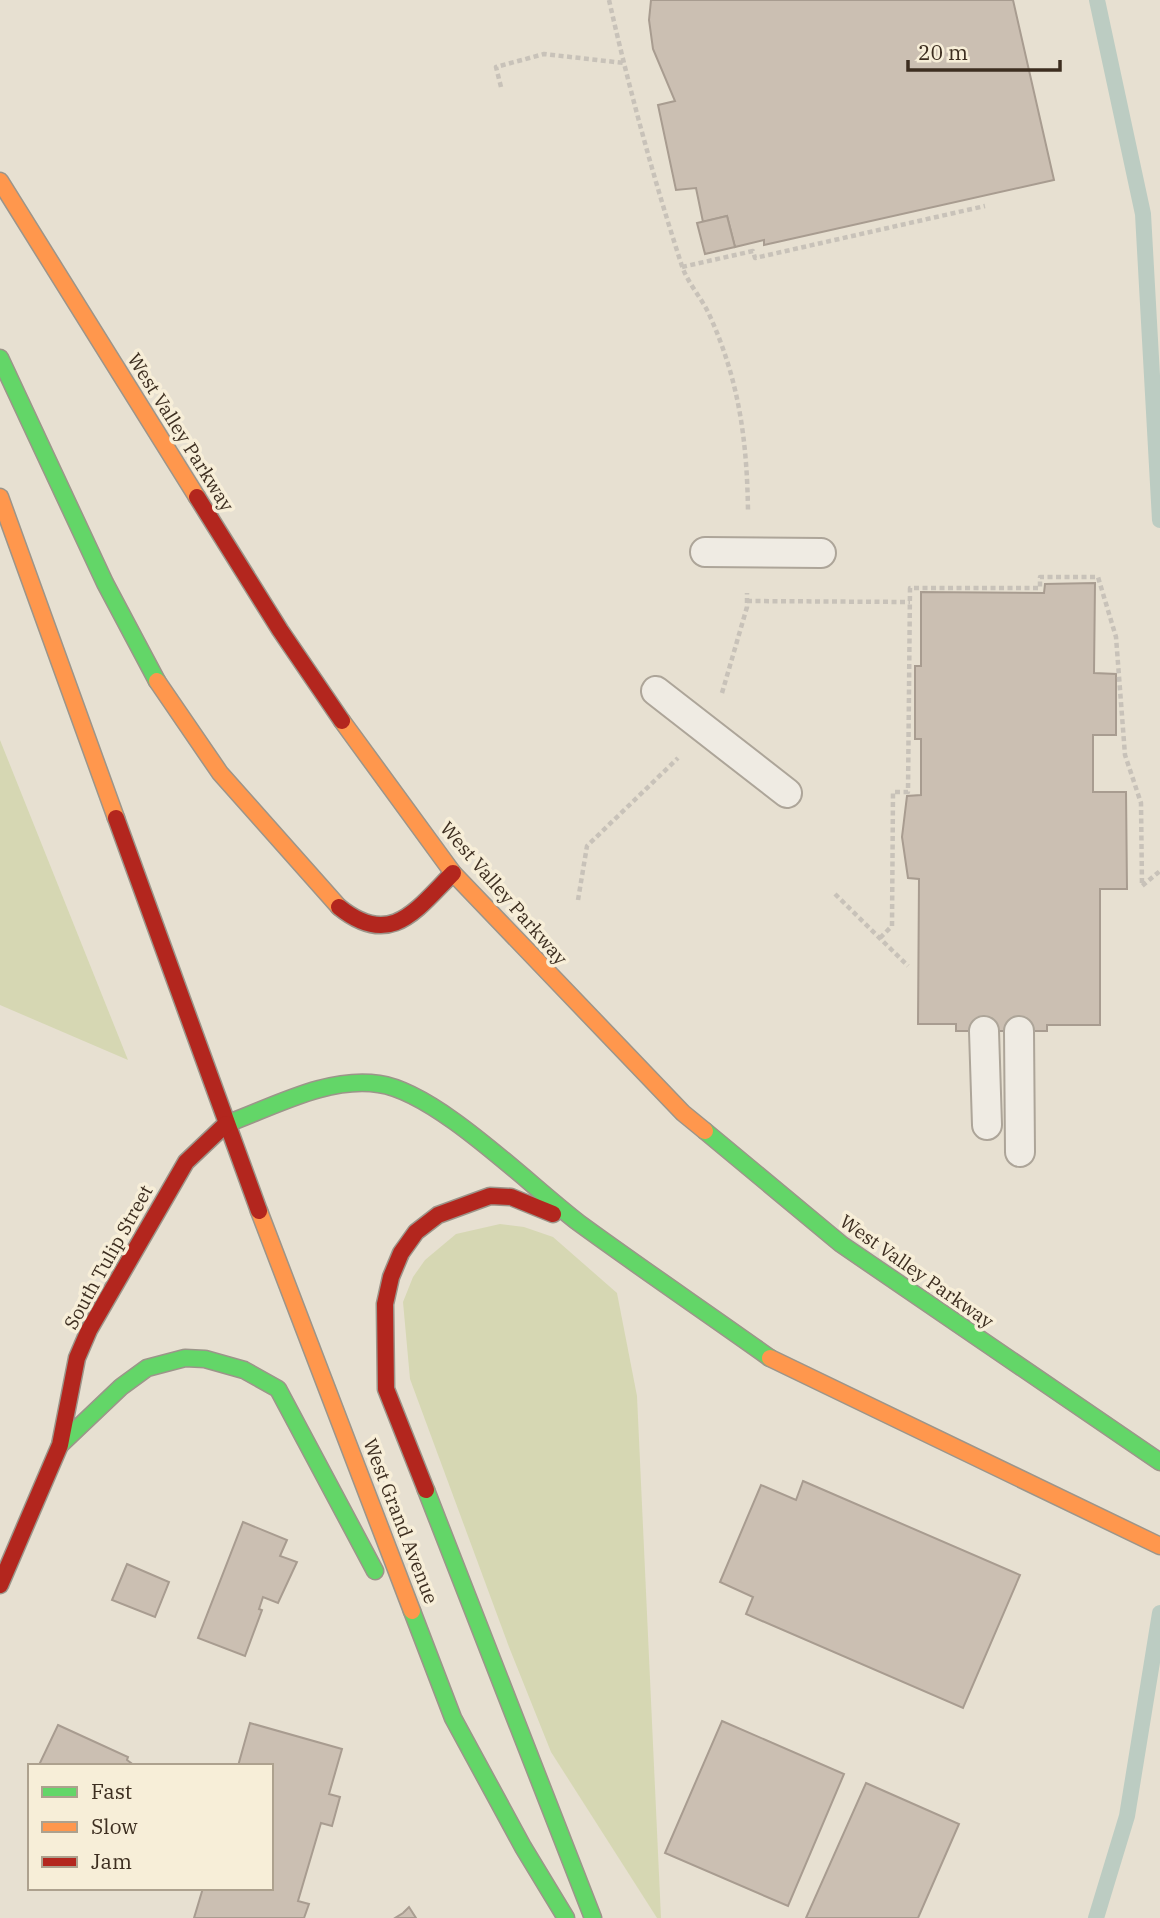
<svg xmlns="http://www.w3.org/2000/svg" width="1160" height="1918" viewBox="0 0 1160 1918" font-family="'IBM Plex Serif',serif">
	<style>
		.green { fill: #d6d7b3 }
		.lines { fill: none; stroke-linecap: round; stroke-linejoin: round }
		.stream { stroke: #bcccc2; stroke-width: 16 }
		.building { fill: #cbbfb2; stroke: #a89c90; stroke-width: 2 }
		.lane-casing { stroke: #ada599; stroke-width: 32 }
		.fast-casing { stroke: #9c958a; stroke-width: 19 }
		.slow-casing { stroke: #9c958a; stroke-width: 19 }
		.jam-casing { stroke: #9c958a; stroke-width: 19 }
		.path { stroke: #c8c2b9; stroke-width: 4.5; stroke-dasharray: 5 3.5; stroke-linecap: butt }
		.lane { stroke: #efebe3; stroke-width: 28 }
		.fast { stroke: #63d668; stroke-width: 16 }
		.slow { stroke: #ff974d; stroke-width: 16 }
		.jam { stroke: #b3261e; stroke-width: 16 }
		.labels { text-anchor: middle; stroke-width: 7; stroke-linejoin: round; paint-order: stroke }
		.street-label { font-size: 19px; fill: #3d2e20; stroke: #f7eed8 }
	</style>
	<rect width="100%" height="100%" fill="#e7e0d1"/>
	<g class="green">
		<polygon points="0,740 128,1060 0,1005"/>
		<polygon points="500,1224 524,1227 553,1237 617,1293 637,1396 661,1918 657,1918 551,1752 509,1647 410,1379 403,1302 413,1277 425,1260 456,1234"/>
	</g>
	<g class="lines">
		<g class="stream">
			<polyline points="1097,0 1143,214 1160,520"/>
			<polyline points="1096,1918 1127,1816 1160,1613"/>
		</g>
	</g>
	<g class="building">
		<polygon points="651,0 1013,0 1054,180 764,245 764,240 735,247 727,216 703,222 696,188 676,190 658,105 675,101 653,49 649,20"/>
		<polygon points="727,216 735,247 705,254 697,223"/>
		<polygon points="1095,583 1094,673 1116,674 1116,735 1093,735 1093,792 1126,792 1127,889 1100,889 1100,1025 1047,1025 1047,1031 956,1031 956,1024 918,1024 919,879 908,878 902,837 907,796 921,795 921,739 915,739 915,666 921,666 921,592 1044,593 1045,584"/>
		<polygon points="803,1481 1020,1575 963,1708 746,1614 753,1597 720,1582 761,1485 796,1500"/>
		<polygon points="243,1522 287,1540 280,1556 297,1562 278,1603 263,1597 259,1609 262,1610 245,1656 198,1638"/>
		<polygon points="127,1564 169,1582 155,1617 112,1600"/>
		<polygon points="722,1721 844,1774 788,1906 665,1853"/>
		<polygon points="250,1723 342,1749 329,1794 340,1797 332,1826 321,1823 298,1901 309,1904 304,1918 194,1918 203,1888 271,1888 271,1766 238,1766"/>
		<polygon points="58,1725 128,1757 127,1760 135,1766 39,1765"/>
		<polygon points="866,1783 959,1824 918,1918 806,1918"/>
		<polygon points="409,1907 416,1918 395,1918 403,1913"/>
	</g>
	<g class="lines">
		<defs>
			<g id="lane">
				<polyline points="705,552 821,553"/>
				<polyline points="656,691 787,793"/>
				<polyline points="984,1031 987,1125"/>
				<polyline points="1019,1031 1020,1152"/>
			</g>
			<g id="fast">
				<polyline points="0,358 105,583 157,681"/>
				<path d="M226,1124C273,1107 328,1076 379,1084C437,1092 529,1185 579,1223C642,1269 707,1313 770,1358"/>
				<polyline points="705,1131 841,1244 1160,1462"/>
				<polyline points="60,1445 121,1387 147,1368 185,1358 205,1359 244,1370 278,1389 375,1571"/>
				<polyline points="426,1490 593,1918"/>
				<polyline points="412,1611 453,1718 523,1847 566,1918"/>
			</g>
			<g id="slow">
				<polyline points="0,181 197,497"/>
				<polyline points="0,497 116,818"/>
				<polyline points="157,681 220,773 339,907"/>
				<polyline points="342,721 453,873 683,1113 705,1131"/>
				<polyline points="259,1211 412,1611"/>
				<polyline points="770,1358 1160,1546"/>
			</g>
			<g id="jam">
				<polyline points="197,497 280,630 342,721"/>
				<polyline points="116,818 259,1211"/>
				<path d="M339,907C391,949 416,910 453,873"/>
				<polyline points="426,1490 386,1389 385,1304 391,1277 401,1253 416,1232 438,1215 490,1196 511,1197 553,1214"/>
				<polyline points="0,1585 60,1445 77,1358 89,1330 186,1162 226,1124"/>
			</g>
		</defs>
		<use href="#lane" class="lane-casing"/>
		<use href="#fast" class="fast-casing"/>
		<use href="#slow" class="slow-casing"/>
		<use href="#jam" class="jam-casing"/>
		<g class="path">
			<path d="M609,0C629,88 653,177 681,263C686,281 701,297 709,314C739,380 747,440 748,511"/>
			<polyline points="501,87 496,67 544,54 624,63"/>
			<polyline points="682,267 753,251 755,258 985,206"/>
			<polyline points="747,601 910,602"/>
			<polyline points="722,693 747,607 747,593"/>
			<polyline points="835,894 908,966"/>
			<polyline points="578,900 587,846 678,758"/>
			<polyline points="880,938 892,926 893,792 908,792 910,588 1040,588 1040,577 1098,577 1116,637 1125,755 1141,803 1142,886 1160,871"/>
		</g>
		<use href="#lane" class="lane"/>
		<use href="#fast" class="fast"/>
		<use href="#slow" class="slow"/>
		<use href="#jam" class="jam"/>
	</g>
	<g class="labels">
		<g class="street-label">
			<text transform="translate(181 432) rotate(58)" y="7">West Valley Parkway</text>
			<text transform="translate(504 893) rotate(49)" y="7">West Valley Parkway</text>
			<text transform="translate(108 1257) rotate(-61)" y="7">South Tulip Street</text>
			<text transform="translate(917 1271) rotate(35)" y="7">West Valley Parkway</text>
			<text transform="translate(401 1521) rotate(69)" y="7">West Grand Avenue</text>
		</g>
	</g>
	<rect x="28" y="1764" width="245" height="126" fill="#f7eed8" stroke="#ada18e" stroke-width="2"/>
	<rect x="42" y="1787" width="35" height="10" fill="#63d668" stroke="#ada18e" stroke-width="2"/>
	<text x="91" y="1799" font-size="21" fill="#3d2e20">Fast</text>
	<rect x="42" y="1822" width="35" height="10" fill="#ff974d" stroke="#ada18e" stroke-width="2"/>
	<text x="91" y="1834" font-size="21" fill="#3d2e20">Slow</text>
	<rect x="42" y="1857" width="35" height="10" fill="#b3261e" stroke="#ada18e" stroke-width="2"/>
	<text x="91" y="1869" font-size="21" fill="#3d2e20">Jam</text>
	<path d="M908 60v10h152v-10" fill="none" stroke="#3d2e20" stroke-width="3.5"/>
	<text x="918" y="60" font-size="21" fill="#3d2e20" stroke="#f7eed8" stroke-width="5" paint-order="stroke">20 m</text>
</svg>
